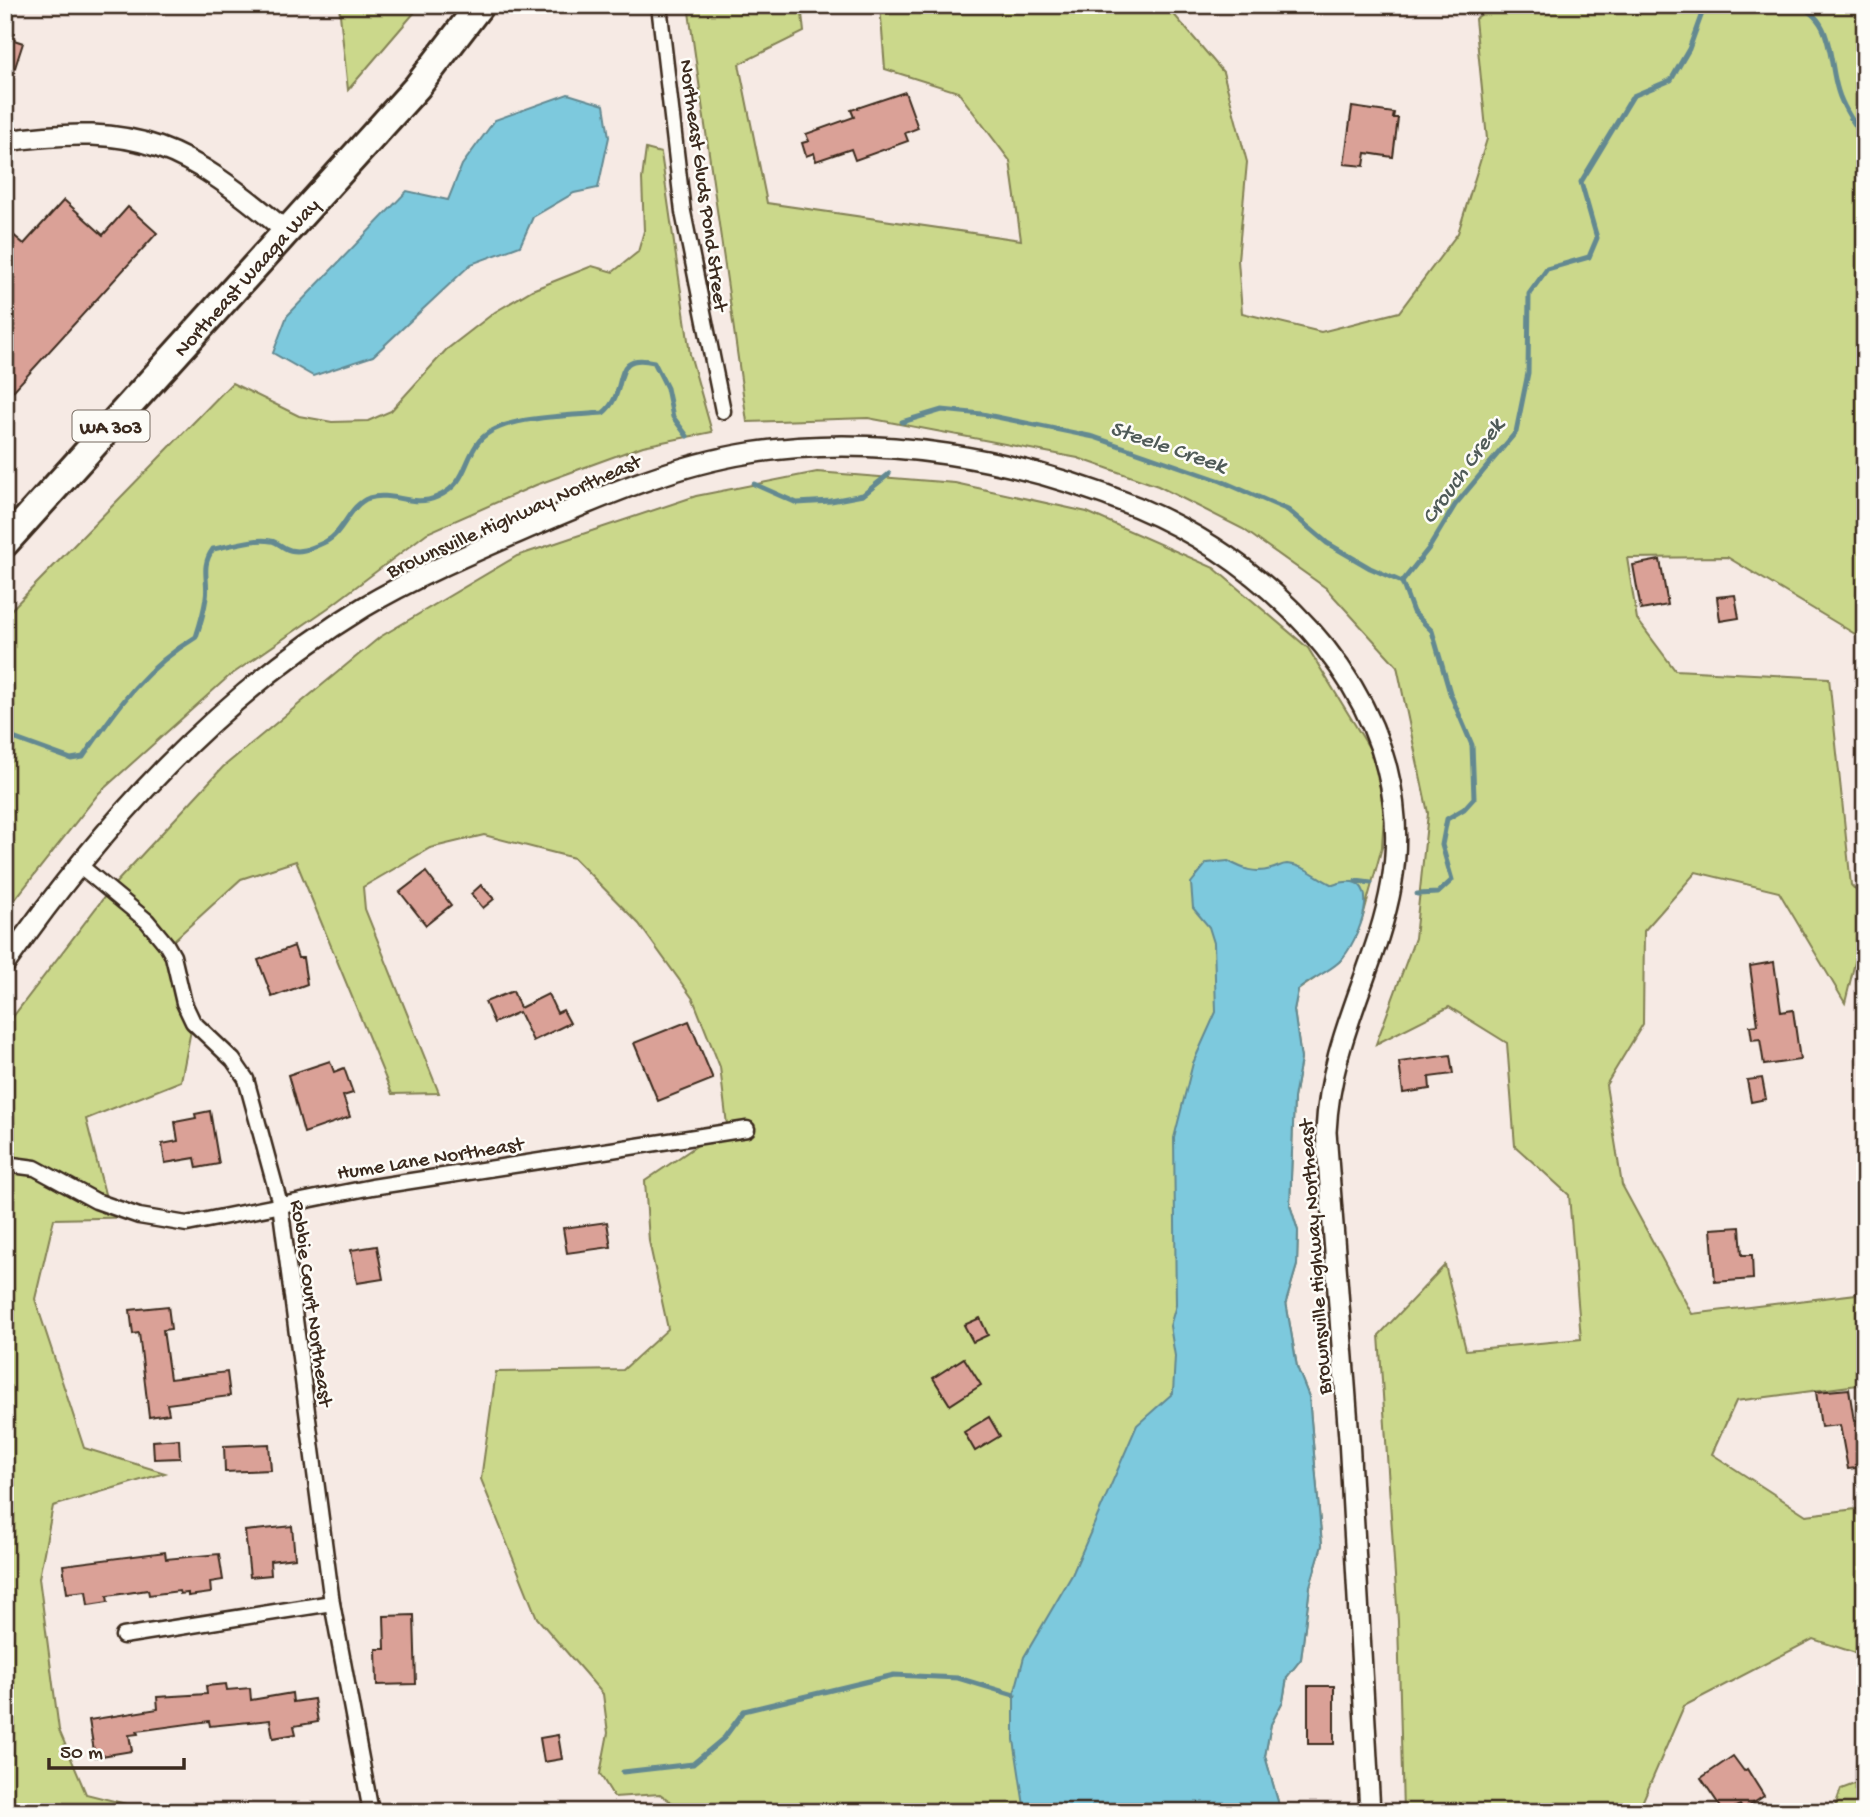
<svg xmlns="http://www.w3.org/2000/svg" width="1870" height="1817" viewBox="0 0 1870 1817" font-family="'Gochi Hand',sans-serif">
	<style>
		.green { fill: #cbd88b; stroke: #838154; stroke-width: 2 }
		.water { fill: #7dc9dd; stroke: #638991; stroke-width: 2 }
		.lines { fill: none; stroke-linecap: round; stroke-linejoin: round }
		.stream { stroke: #638991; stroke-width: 5 }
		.building { fill: #daa197; stroke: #3b2a1e; stroke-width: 2 }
		.street-casing { stroke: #3b2a1e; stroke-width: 19 }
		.secondary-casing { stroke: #3b2a1e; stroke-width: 24 }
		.highway-casing { stroke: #3b2a1e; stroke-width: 32 }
		.street { stroke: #fdfcf7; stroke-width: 14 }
		.secondary { stroke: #fdfcf7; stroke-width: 19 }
		.highway { stroke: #fdfcf7; stroke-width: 26 }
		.labels { text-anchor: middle; stroke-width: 5; stroke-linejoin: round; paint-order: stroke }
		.shield { fill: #fdfcf7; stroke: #75695f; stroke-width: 2 }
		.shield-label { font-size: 19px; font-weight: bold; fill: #3b2a1e }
		.street-label { font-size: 21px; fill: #3b2a1e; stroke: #fdfcf7 }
		.water-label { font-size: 23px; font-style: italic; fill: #4f5a57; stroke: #fdfcf7 }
	</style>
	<rect width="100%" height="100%" fill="#f6eae4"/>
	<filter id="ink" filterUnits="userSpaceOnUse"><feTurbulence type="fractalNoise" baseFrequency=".0143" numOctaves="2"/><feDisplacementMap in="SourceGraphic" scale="14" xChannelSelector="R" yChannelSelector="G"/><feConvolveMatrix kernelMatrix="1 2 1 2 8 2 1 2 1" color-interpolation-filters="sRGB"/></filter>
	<g filter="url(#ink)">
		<g class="green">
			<polygon points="339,5 421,5 348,90"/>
			<polygon points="688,5 801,5 804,32 739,64 767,203 1021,240 1010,161 958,92 885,69 880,5 956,5 960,8 1166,5 1223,72 1247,162 1238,260 1242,313 1321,332 1399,312 1458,233 1487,139 1475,19 1494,5 1865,5 1865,670 1860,637 1727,557 1627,558 1637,619 1675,670 1829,678 1851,885 1865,900 1865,921 1845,1003 1779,892 1696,872 1644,931 1643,1024 1606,1085 1622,1185 1692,1314 1865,1293 1865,1384 1736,1401 1712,1454 1806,1515 1865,1508 1865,1656 1813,1639 1684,1706 1638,1812 1403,1812 1398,1621 1379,1335 1445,1265 1466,1350 1581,1339 1569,1195 1515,1146 1507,1043 1449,1007 1376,1044 1415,938 1428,813 1397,666 1326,588 1243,529 1158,486 1078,458 868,418 747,422"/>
			<polygon points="646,149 661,153 690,354 712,432 643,446 536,485 427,533 328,608 228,677 99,793 5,912 5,616 232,383 299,416 332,422 368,421 391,411 446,350 495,312 532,290 592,266 613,272 638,252 644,231 642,179"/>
			<polygon points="817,472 955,483 1087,512 1214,568 1308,648 1376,759 1384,814 1382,847 1362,920 1340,961 1298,990 1294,1010 1301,1059 1294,1098 1290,1205 1298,1231 1297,1265 1286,1302 1297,1367 1309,1397 1322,1545 1310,1586 1301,1659 1287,1677 1283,1701 1271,1724 1265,1756 1281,1812 685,1812 660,1794 614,1797 600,1774 608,1733 603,1694 537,1618 481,1479 496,1372 623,1370 668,1329 649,1241 645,1181 727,1125 720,1067 693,999 639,924 574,858 484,835 430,848 363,887 365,909 439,1093 392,1094 296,861 241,879 174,940 191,1030 181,1081 86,1119 106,1198 145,1217 54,1219 35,1299 84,1448 165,1473 53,1506 39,1578 59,1730 86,1794 158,1812 5,1812 5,1035 9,1022 112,887 223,767 380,637 517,556 696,496"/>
			<polygon points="1865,1780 1865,1812 1833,1812 1841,1789"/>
		</g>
		<g class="water">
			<polygon points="568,94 604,105 609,137 598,188 574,193 533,217 520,246 471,264 373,356 313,376 273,353 287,316 407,191 448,200 462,165 495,120"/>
			<path d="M1228,861C1243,869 1254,874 1271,869C1277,868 1281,864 1287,864C1305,865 1317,878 1333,885C1389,865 1359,943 1339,962C1327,973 1310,979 1298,990L1294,1010L1301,1059L1294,1098L1290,1205L1298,1231L1297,1265L1286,1302L1297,1367L1309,1397L1322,1545L1310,1586L1301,1659L1287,1677L1283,1701L1271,1724L1265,1756L1281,1812H1025L1014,1740V1695L1024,1657L1072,1575L1137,1425L1173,1393L1175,1356L1170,1326L1176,1305L1174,1138L1193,1063L1216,1012L1214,943L1209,927L1193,908L1191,883L1207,863Z"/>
		</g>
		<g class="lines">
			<g class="stream">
				<path d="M1794,5C1834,15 1828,60 1838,91C1843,108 1854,124 1865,139"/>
				<polyline points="902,422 942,410 982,414 1094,437 1221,481 1288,510 1327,543 1370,568 1402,582"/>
				<polyline points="754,484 797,503 831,501 863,495 889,474"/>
				<polyline points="1402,582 1429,548 1455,505 1516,432 1528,373 1529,294 1547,269 1589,257 1597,238 1581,182 1633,96 1671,80 1689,49 1705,5"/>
				<polyline points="1402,582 1413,612 1432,631 1450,693 1472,745 1474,798 1464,809 1447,819 1442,845 1452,880 1438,893 1417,894"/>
				<path d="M5,735L71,759L83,757C118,707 143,669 196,637C200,625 204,611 206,598C209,580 200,567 213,549C230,546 254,538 271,541C275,541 281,546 285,548C298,555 312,548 325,542C344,533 349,505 369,498C392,491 414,508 437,497C468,483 463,460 480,440C502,415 571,416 603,413C631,391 608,351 654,362L667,388L673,417L687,436"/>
				<polyline points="1356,881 1371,883"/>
				<polyline points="623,1772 693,1764 724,1738 744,1711 894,1675 958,1678 1014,1695"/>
			</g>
		</g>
		<g class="building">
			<polygon points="5,37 23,43 8,89 5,89"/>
			<polygon points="905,92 918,128 905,133 908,141 855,160 851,149 816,161 814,153 806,156 802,143 809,141 806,134 854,117 851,110"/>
			<polygon points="1352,107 1394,113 1393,118 1398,118 1393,157 1366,153 1364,166 1344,164"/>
			<polygon points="64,200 103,235 128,207 157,233 5,400 5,228 24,244"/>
			<polygon points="1660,560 1668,605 1641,610 1633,565"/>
			<polygon points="1735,595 1739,618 1720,621 1717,597"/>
			<polygon points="426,872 451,905 426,925 400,892"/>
			<polygon points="481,885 494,899 483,908 471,894"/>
			<polygon points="294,946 298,958 303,958 307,984 272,997 258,960"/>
			<polygon points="1774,962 1781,1012 1793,1010 1800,1060 1764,1065 1760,1039 1752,1040 1750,1026 1758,1025 1750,966"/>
			<polygon points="513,991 520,1008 548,994 557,1013 563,1010 570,1023 533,1041 519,1012 494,1023 485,1002"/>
			<polygon points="689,1021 713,1079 658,1101 634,1043"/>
			<polygon points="1450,1055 1453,1074 1429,1077 1430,1089 1403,1093 1399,1062"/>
			<polygon points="330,1061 334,1072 344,1068 353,1093 343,1096 350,1117 304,1133 288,1075"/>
			<polygon points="1762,1078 1766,1099 1751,1102 1747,1080"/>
			<polygon points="210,1111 219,1164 197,1168 195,1158 165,1163 162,1144 178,1141 175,1122 196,1118 195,1114"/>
			<polygon points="607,1222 611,1247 567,1253 563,1228"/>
			<polygon points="1740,1227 1742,1255 1752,1255 1753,1279 1715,1282 1711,1229"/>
			<polygon points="377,1246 383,1279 357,1283 351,1250"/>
			<polygon points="168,1306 171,1329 163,1330 170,1379 227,1372 230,1396 167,1404 169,1414 149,1417 139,1333 133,1334 130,1310"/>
			<polygon points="980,1318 988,1335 973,1342 964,1325"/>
			<polygon points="964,1358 981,1385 950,1405 933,1378"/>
			<polygon points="1849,1389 1854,1421 1863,1420 1865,1467 1848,1469 1840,1425 1821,1427 1816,1392"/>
			<polygon points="989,1417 1000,1436 975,1451 964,1432"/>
			<polygon points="179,1439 180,1458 154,1459 153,1441"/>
			<polygon points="269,1444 271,1470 225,1472 224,1446"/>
			<polygon points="292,1526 295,1558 270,1561 271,1575 250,1577 245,1531"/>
			<polygon points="165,1552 166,1559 219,1554 223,1580 210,1582 211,1593 188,1596 188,1593 180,1594 179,1591 149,1595 148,1590 107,1596 108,1602 88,1605 86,1591 67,1593 63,1565"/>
			<polygon points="414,1615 416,1684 377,1685 376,1649 385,1649 384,1616"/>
			<polygon points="226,1684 227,1690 250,1688 251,1700 292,1693 293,1702 314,1699 318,1722 294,1726 296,1734 273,1738 270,1720 210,1726 209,1721 137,1731 138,1734 129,1735 132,1751 95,1757 89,1720 158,1709 157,1697 207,1694 206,1686"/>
			<rect x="1308" y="1686" width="26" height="58"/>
			<polygon points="558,1735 562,1759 544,1762 540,1738"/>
			<polygon points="1733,1756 1744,1771 1747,1769 1764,1796 1743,1810 1740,1805 1724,1812 1701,1778"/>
		</g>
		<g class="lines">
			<defs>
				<g id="street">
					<polyline points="659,5 683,212 723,411"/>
					<polyline points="78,864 147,921 166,944 173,956 184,1003 193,1022 233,1060 246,1079 280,1204 332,1603 371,1812"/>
					<polyline points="5,1164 35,1168 96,1201 139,1216 187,1224 372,1187 747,1129"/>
					<polyline points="123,1636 332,1603"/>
				</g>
				<g id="secondary">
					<path d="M5,141C141,122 185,146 287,232"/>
					<path d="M5,964C102,825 218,696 364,607C418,575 476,551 533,526C603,496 674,465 750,453C880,433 1017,458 1137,507C1248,554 1356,649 1387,769C1424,914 1332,997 1326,1132L1349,1438L1370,1812"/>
				</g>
				<g id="highway">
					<path id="s1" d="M5,543L417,87L480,5"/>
				</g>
			</defs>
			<use href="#street" class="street-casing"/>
			<use href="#secondary" class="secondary-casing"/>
			<use href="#highway" class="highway-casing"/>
			<use href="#street" class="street"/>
			<use href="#secondary" class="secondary"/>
			<use href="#highway" class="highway"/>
		</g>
	</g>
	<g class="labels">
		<rect class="shield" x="72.5" y="410.5" width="77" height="31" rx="5"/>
		<g class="shield-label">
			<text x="111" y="433">WA 303</text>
		</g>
		<g class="street-label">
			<text transform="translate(705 185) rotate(82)" y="7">Northeast Gluds Pond Street</text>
			<text dy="7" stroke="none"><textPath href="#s1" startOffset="359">Northeast Waaga Way</textPath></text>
			<text transform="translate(513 515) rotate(-24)" y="7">Brownsville Highway Northeast</text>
			<text transform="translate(430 1157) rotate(-9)" y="7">Hume Lane Northeast</text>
			<text transform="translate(1314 1257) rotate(-94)" y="7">Brownsville Highway Northeast</text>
			<text transform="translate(313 1303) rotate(82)" y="7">Robbie Court Northeast</text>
		</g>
		<g class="water-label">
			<text transform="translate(1169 445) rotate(19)" y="8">Steele Creek</text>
			<text transform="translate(1461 470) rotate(-54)" y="8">Crouch Creek</text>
		</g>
	</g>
	<rect width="1870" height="1817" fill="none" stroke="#fdfcf7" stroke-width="28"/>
	<rect x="14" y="14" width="1842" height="1789" fill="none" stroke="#3b2a1e" stroke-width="2.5" filter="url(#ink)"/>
	<path d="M49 1758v10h135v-10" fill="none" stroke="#3b2a1e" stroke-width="3.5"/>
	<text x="60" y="1758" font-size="21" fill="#3b2a1e" stroke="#fdfcf7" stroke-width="5" paint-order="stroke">50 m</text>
</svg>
